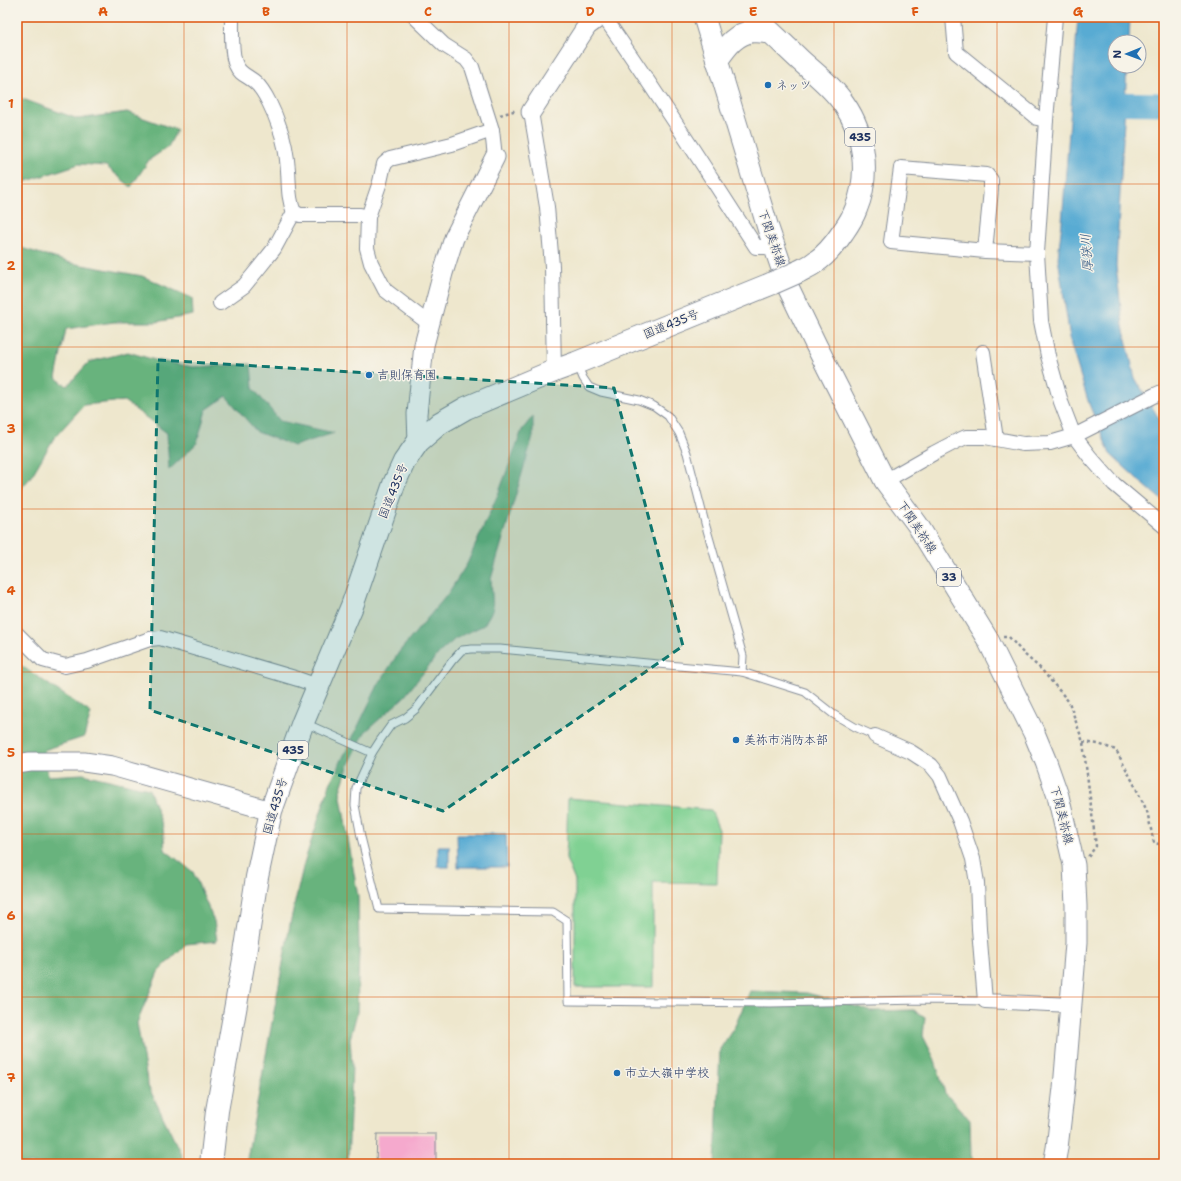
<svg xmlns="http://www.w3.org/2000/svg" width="1181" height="1181" viewBox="0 0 1181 1181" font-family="'Shantell Sans','Klee One',sans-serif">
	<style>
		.green { fill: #80d193; stroke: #4e8078 }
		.forest { fill: #68b37d; stroke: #42716e }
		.water { fill: #58abd3; stroke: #3a6d98 }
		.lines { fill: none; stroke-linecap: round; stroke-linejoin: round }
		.river { stroke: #58abd3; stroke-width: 23 }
		.building { fill: #f5a9cd }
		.lane-casing { stroke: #848b96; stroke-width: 9 }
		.street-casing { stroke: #848b96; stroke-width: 16 }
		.secondary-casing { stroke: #848b96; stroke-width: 21 }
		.primary-casing { stroke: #848b96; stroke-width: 23 }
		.highway-casing { stroke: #848b96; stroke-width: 24 }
		.path { stroke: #848b96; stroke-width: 2.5; stroke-dasharray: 3 3; stroke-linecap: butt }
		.lane { stroke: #fff; stroke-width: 7 }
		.street { stroke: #fff; stroke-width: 14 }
		.secondary { stroke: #fff; stroke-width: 19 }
		.primary { stroke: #fff; stroke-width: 21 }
		.highway { stroke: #fff; stroke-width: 22 }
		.highway-bridge-casing { stroke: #848b96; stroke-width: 24; stroke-linecap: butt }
		.highway-bridge { stroke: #fff; stroke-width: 22 }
		.marked { fill: #0f766e; fill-opacity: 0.2; stroke: #0f766e; stroke-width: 3; stroke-dasharray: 8 5; stroke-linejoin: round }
		.grid { fill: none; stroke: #de5710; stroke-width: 1; stroke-opacity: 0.55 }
		.poi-dot { fill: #1f6fb2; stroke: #f7f3e8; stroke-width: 1.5 }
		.labels { text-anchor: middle; stroke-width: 3; stroke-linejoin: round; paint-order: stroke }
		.shield { fill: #f7f3e8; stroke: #5d6a87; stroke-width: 1 }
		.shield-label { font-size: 11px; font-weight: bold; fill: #1b2f5e }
		.poi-label { font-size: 12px; fill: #1b2f5e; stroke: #f7f3e8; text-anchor: start }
		.street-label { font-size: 12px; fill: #1b2f5e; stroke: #f7f3e8 }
		.water-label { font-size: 13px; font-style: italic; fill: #2d5481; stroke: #f7f3e8 }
		.neatline { fill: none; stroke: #de5710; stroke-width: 1.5 }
		.grid-label { font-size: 13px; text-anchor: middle; font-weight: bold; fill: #de5710 }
	</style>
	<rect width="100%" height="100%" fill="#f7f3e8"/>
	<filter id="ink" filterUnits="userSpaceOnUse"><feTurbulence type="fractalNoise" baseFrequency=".025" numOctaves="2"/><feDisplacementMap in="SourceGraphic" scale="8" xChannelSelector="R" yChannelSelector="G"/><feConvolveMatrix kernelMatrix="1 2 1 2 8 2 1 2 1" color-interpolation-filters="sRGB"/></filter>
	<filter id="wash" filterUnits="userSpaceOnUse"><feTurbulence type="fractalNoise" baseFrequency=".012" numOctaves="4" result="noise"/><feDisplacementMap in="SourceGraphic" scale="16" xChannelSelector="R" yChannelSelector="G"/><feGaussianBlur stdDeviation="0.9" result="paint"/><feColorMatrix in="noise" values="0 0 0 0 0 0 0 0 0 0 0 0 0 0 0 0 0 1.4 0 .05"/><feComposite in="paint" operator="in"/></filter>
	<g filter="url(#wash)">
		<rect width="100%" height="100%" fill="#eee7cd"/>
		<polygon class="green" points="568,798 711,810 719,830 717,883 653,882 653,987 575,987 575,881 566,859"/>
		<g class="forest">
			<polygon points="17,97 78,119 127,112 177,130 168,147 149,160 131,187 106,166 79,164 21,183 18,247 71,263 142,276 192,298 193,315 156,322 114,322 66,329 56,378 67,386 89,362 128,352 155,360 193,367 251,364 253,388 280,421 334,433 294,446 257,432 226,396 206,410 197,443 169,470 167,433 124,401 84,405 54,438 31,477 17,493"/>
			<polygon points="533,416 533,436 491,579 493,609 484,625 455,639 439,653 404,697 383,716 365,732 349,764 340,791 358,897 359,949 357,1013 350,1039 352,1066 348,1164 246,1164 291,919 304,863 330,784 378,685 399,652 447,595 467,564 499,492 522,430"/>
			<polygon points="17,663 91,713 84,737 44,750 48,776 83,774 149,789 163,827 165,850 193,872 214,921 217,941 186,944 158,972 137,1023 148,1086 182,1156 181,1164 17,1164"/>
			<polygon points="750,991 807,993 873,1011 914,1010 925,1017 923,1036 934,1058 945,1093 970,1120 971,1156 977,1164 715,1164 720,1049 735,1026"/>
		</g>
		<g class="water">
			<polygon points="1078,17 1130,17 1129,42 1115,42 1115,66 1127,66 1116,266 1123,326 1135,378 1161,422 1164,426 1164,502 1143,484 1110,454 1089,404 1071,345 1058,258 1062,222"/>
			<polygon points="457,834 506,834 507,867 458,867"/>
			<rect x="438" y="846" width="11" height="21"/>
		</g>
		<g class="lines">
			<polyline class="river" points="1094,103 1164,104"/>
		</g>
		<g id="blocks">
			<polygon class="building" points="377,1134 436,1134 436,1164 376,1164"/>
		</g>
	</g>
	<g filter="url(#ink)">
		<use href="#blocks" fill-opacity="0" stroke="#848b96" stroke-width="1"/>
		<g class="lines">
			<defs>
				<g id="lane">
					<polyline points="578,366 583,378 589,387 601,392 639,400 654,406 668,416 679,433 687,453 705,523 743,656 742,672"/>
					<polyline points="305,723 372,753 381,739 391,725 405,718 416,709 452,661 462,650 472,649 500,649 742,672 805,692 833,714 855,727 875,736"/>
					<polyline points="372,753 356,788 355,805 361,837 379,909 553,912 567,921 568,1001 770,1003 922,1000 985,1001"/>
				</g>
				<g id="street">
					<path d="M232,17C232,29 231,55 236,65C240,75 249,76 256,83C265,91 275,114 279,126C284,139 287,156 288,170C289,184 288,199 294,212L300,215H360L368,217L367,248L371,263L385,290L423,319L431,321"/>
					<polyline points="415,17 444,45 466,59 472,67 492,130 495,157"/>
					<path d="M604,17C657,92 706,170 756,247H774"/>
					<polyline points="953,17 956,52 1037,118 1046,120"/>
					<polyline points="1055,17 1046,120 1037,253 1041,321 1048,356 1061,402 1074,436 1090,457 1114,484 1164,526"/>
					<polyline points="531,112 547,207 552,266 554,371"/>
					<polyline points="368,217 380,182 384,164 390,159 452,144 492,130"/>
					<polyline points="985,251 991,190 991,180 987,175 901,168 891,242 985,251 1037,253"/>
					<polyline points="220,303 244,286 258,269 274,249 294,212"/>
					<polyline points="983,352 996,439"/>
					<polyline points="885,481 934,453 957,441 966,437 985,437 1023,444 1050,443 1074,436 1155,395 1164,391"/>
					<polyline points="17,634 43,660 65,666 87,661 150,639 160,638 298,679 318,686"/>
					<polyline points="875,736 911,752 931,765 940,776 960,821 973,859 977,883 979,929 985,1001 1071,1005"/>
				</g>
				<g id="secondary">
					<polyline points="531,112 587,26 599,17"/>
					<polyline points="418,442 417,414 424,345 443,273 454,238 495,157"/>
					<polyline points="17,764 30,762 84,762 112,766 271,811"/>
				</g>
				<polyline id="primary" points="704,17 768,228 789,289 816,345 885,481 917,524 988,640 1034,733 1046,762 1058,796 1074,865 1076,906 1076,943 1064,1088 1057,1148 1054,1164"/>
				<g id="highway">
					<path d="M754,17C769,30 784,45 799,59C814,73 832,86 844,104C865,134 870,175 856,209C853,217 848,225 843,232C835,244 826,256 814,263C809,267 803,269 798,272"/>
					<path d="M717,60C727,46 735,34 753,31C758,31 764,32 769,32"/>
					<polyline points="211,1164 217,1111 245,954 257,877 271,811 303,722 352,606 394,484 404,462 418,442 440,423 466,408 554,371 576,363 773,283"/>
				</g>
			</defs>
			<use href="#lane" class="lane-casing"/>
			<use href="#street" class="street-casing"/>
			<use href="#secondary" class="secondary-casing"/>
			<use href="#primary" class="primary-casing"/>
			<use href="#highway" class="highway-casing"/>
			<g class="path">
				<polyline points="500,115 517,110"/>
				<polyline points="1003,637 1009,637 1024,654 1041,669 1069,702 1083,742 1096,846 1088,857"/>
				<polyline points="1083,742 1098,744 1116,750 1133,782 1147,811 1154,843 1164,845"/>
			</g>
			<use href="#lane" class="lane"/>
			<use href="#street" class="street"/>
			<use href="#secondary" class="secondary"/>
			<use href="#primary" class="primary"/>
			<use href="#highway" class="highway"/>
			<defs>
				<polyline id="highway-bridge" points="773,283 798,272"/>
			</defs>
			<use href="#highway-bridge" class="highway-bridge-casing"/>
			<use href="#highway-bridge" class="highway-bridge"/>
		</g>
	</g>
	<path class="marked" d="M158,360L614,388L683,646L443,811L150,710Z"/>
	<path class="grid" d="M184,17V1164M347,17V1164M509,17V1164M672,17V1164M834,17V1164M997,17V1164M17,184H1164M17,347H1164M17,509H1164M17,672H1164M17,834H1164M17,997H1164"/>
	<g class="poi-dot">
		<circle cx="768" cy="85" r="4"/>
		<circle cx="369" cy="375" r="4"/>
		<circle cx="736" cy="740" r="4"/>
		<circle cx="617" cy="1073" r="4"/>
	</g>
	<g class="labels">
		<g class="shield">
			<rect x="845" y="128" width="30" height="18" rx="3"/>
			<rect x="937" y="568" width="24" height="18" rx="3"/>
			<rect x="278" y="741" width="30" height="18" rx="3"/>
		</g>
		<g class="shield-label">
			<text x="860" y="141">435</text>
			<text x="949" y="581">33</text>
			<text x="293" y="754">435</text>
		</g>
		<g class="poi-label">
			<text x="776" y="89">ネッツ</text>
			<text x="377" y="379">吉則保育園</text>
			<text x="744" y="744">美祢市消防本部</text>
			<text x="625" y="1077">市立大嶺中学校</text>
		</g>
		<g class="street-label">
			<text transform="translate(772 238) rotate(71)" y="4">下関美祢線</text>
			<text transform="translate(671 324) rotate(-22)" y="4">国道435号</text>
			<text transform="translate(393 491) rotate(-68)" y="4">国道435号</text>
			<text transform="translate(917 527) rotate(56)" y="4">下関美祢線</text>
			<text transform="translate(275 806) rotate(-74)" y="4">国道435号</text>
			<text transform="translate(1062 815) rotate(76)" y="4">下関美祢線</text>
		</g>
		<g class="water-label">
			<text transform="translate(1086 253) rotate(-94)" y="5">厚狭川</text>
		</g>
	</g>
	<rect width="1181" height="1181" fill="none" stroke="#f7f3e8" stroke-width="44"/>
	<g transform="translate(1127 54) rotate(269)"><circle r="19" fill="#f7f3e8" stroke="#9fa5b1"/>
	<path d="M0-3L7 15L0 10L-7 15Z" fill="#1f6fb2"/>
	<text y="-6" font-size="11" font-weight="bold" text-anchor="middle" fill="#1b2f5e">N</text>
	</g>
	<rect x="22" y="22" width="1137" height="1137" class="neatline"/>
	<g class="grid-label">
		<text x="103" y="16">A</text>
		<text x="266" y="16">B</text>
		<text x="428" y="16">C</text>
		<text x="590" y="16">D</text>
		<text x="753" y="16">E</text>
		<text x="915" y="16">F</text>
		<text x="1078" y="16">G</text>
		<text x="11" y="108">1</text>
		<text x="11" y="270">2</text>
		<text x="11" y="433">3</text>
		<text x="11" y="595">4</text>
		<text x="11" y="757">5</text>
		<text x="11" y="920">6</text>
		<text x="11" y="1082">7</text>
	</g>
</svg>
